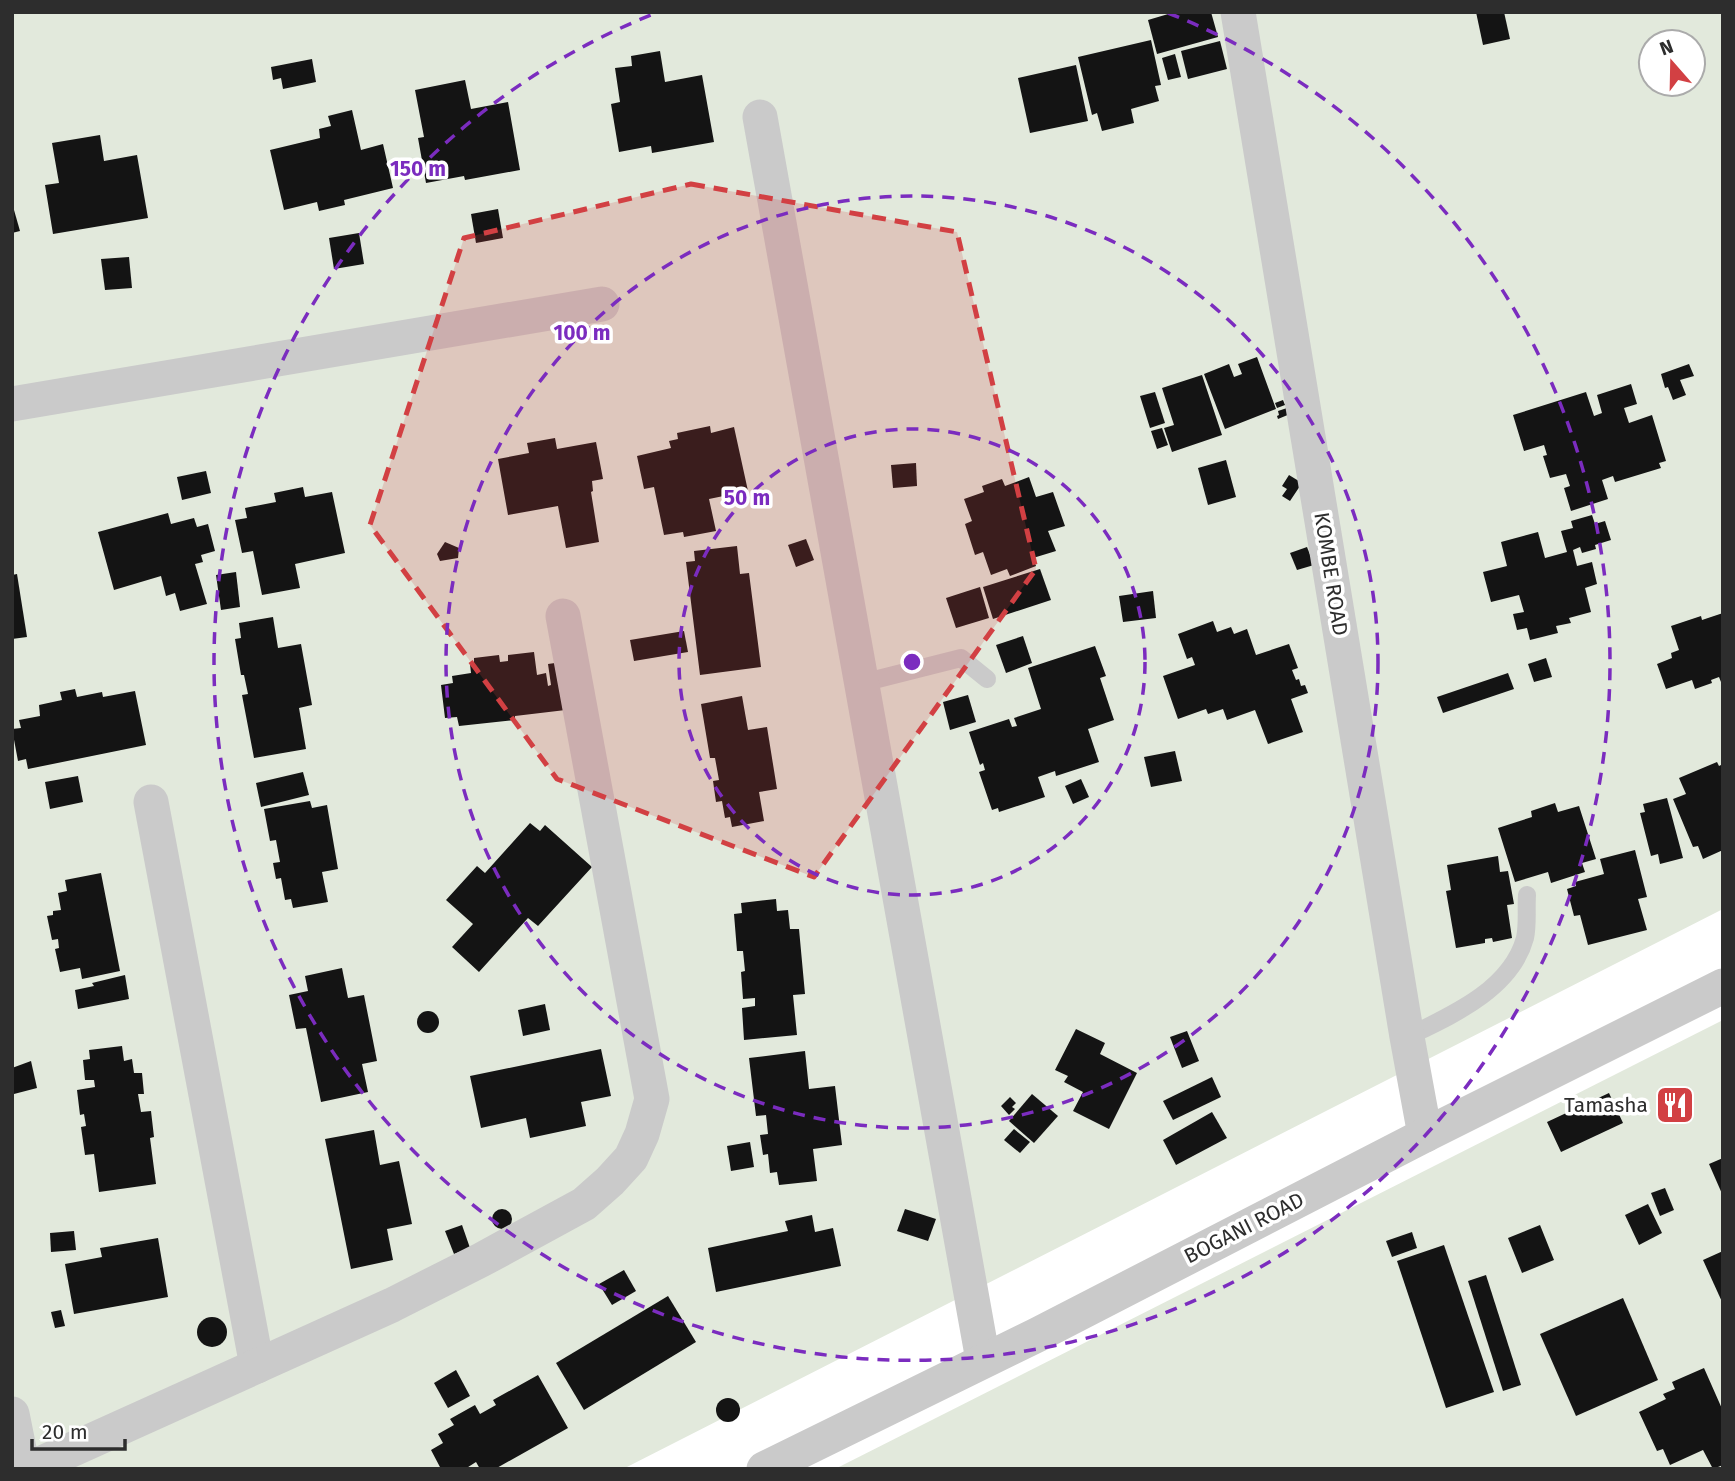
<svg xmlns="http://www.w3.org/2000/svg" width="1735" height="1481" viewBox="0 0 1735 1481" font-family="'Fira Sans',sans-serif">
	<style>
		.green { fill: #e2e9dc; fill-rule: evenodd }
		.building { fill: #141414 }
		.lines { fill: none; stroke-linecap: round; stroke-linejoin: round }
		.lane { stroke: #cacaca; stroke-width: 18 }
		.street { stroke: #cacaca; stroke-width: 35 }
		.marked { fill: #d24043; fill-opacity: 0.2; stroke: #d24043; stroke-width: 5; stroke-dasharray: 14 9; stroke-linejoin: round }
		.ring { fill: none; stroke: #7b2cbf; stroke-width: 3.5; stroke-dasharray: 12 9 }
		.labels { text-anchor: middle; stroke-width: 7; stroke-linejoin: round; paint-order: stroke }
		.street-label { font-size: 21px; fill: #2d2d2d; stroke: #fff }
		.poi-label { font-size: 21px; fill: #2d2d2d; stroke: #fff; text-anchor: end }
		.centre { fill: #7b2cbf; stroke: #fff; stroke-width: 3.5 }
		.ring-label { font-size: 21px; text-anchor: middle; font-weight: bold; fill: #7b2cbf; stroke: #fff; stroke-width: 7; stroke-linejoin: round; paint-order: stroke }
	</style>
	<rect width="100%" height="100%" fill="#fff"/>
	<g class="green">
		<path d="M12,12H1723V909L623,1469H12ZM1651,42H1693V84H1651Z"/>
		<polygon points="1723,1020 1723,1469 835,1469"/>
	</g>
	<g class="building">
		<polygon points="1175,12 1211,12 1218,37 1157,54 1148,20"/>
		<polygon points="1476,12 1504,12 1510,39 1483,45"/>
		<polygon points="1151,40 1161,85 1155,86 1159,101 1131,109 1134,123 1102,131 1097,113 1092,115 1078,57"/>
		<polygon points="1220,41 1227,69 1188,79 1181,51"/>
		<polygon points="660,51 665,82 702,75 714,142 652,153 651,146 619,152 611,104 620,102 615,68 632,66 631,56"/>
		<polygon points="1175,54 1181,77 1168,80 1162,58"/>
		<polygon points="312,59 316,82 283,89 281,78 273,80 271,67"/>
		<polygon points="1076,65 1088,121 1030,133 1018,78"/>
		<polygon points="465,80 471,109 508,102 520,170 465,180 464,176 426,183 418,138 424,137 415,90"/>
		<polygon points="352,110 361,150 383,144 393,188 344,200 345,205 319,211 317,202 284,210 270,150 320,138 319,129 331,126 328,116"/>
		<polygon points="100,135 104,161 137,155 148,218 53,234 45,185 59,183 52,143"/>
		<polygon points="12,203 20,231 12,233"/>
		<polygon points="498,209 503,238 476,243 471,214"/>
		<polygon points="359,233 364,264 334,269 329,238"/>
		<polygon points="129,257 132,288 105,290 101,259"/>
		<polygon points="1257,357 1276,409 1225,429 1204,374 1229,364 1234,377 1242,374 1238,364"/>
		<polygon points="1689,364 1694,376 1680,380 1686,395 1673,400 1668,387 1665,388 1661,374"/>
		<polygon points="1202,375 1222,435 1172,452 1164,428 1174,425 1162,388"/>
		<polygon points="1631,384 1637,404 1624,408 1629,423 1652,415 1666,461 1659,463 1661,468 1615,482 1613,476 1602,480 1608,499 1571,511 1564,488 1570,486 1566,474 1550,478 1543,456 1547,455 1544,445 1524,451 1513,415 1586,392 1594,416 1602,413 1597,395"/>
		<polygon points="1155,392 1165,423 1150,428 1140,396"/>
		<polygon points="1283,400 1285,405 1277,408 1275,403"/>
		<polygon points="1287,408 1290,414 1278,419 1277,416 1279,415 1278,411"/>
		<polygon points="710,426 711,433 734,427 748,491 709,499 716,531 684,537 683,532 664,535 654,487 644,489 637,456 671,448 669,441 678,439 677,433"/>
		<polygon points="1162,428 1168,445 1157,449 1151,431"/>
		<polygon points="555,438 557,449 596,442 603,479 592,481 593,491 591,492 599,542 566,548 558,506 508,515 498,459 529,453 527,443"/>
		<polygon points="1226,460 1236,497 1208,505 1198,468"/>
		<polygon points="916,463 917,486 893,488 891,465"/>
		<polygon points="206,471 211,493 182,500 177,477"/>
		<polygon points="1289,475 1302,483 1290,501 1282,496 1287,489 1282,486"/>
		<polygon points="1029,477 1036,497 1053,492 1065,526 1048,531 1056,551 1033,558 1036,566 1010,576 1007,569 991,575 983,552 975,555 965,524 972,521 964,499 984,492 982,486 1002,479 1005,486"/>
		<polygon points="303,487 305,497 332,492 345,553 295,564 300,588 262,595 253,551 242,553 235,520 247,518 245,508 276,502 274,493"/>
		<polygon points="168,513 171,524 194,518 197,527 208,524 215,551 201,555 203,562 195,564 207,604 180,611 175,593 166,596 161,576 114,590 98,532"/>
		<polygon points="1592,515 1595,524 1605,521 1611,540 1595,545 1596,549 1582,553 1580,547 1573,550 1577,566 1592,562 1597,584 1585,588 1591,612 1569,618 1571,623 1556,626 1558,633 1530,640 1527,628 1517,630 1513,614 1524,612 1519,595 1491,602 1483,572 1507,566 1501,542 1538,532 1545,558 1567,552 1561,531 1573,528 1571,521"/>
		<polygon points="806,539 814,560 796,567 788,545"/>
		<polygon points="445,542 459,548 458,558 440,561 437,554"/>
		<polygon points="737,546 740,574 749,573 761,667 700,675 686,562 695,561 694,551"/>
		<polygon points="1307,547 1314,565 1297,570 1290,553"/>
		<polygon points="1040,569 1051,600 993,619 983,587"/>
		<polygon points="236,572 240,607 221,610 216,575"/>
		<polygon points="17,574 27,637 12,639 12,575"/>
		<polygon points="980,587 989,618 956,628 946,598"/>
		<polygon points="1153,591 1156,618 1123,622 1119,596"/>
		<polygon points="1723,613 1723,687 1719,677 1711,680 1712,683 1695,689 1692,680 1666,689 1657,664 1672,658 1671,653 1679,650 1671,626 1701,616 1702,620"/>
		<polygon points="273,617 278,648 301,644 312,705 299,708 306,749 254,758 242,695 248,694 244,675 241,675 235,639 241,638 239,623"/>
		<polygon points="1213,621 1217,632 1231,627 1234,634 1247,629 1256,655 1289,644 1298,668 1292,670 1296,680 1299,679 1301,686 1305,685 1308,693 1291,699 1303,732 1268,744 1255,710 1227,720 1223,709 1208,714 1206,709 1178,719 1163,676 1195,665 1192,657 1187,659 1178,634"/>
		<polygon points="684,631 688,652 634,661 630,640"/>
		<polygon points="1023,636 1032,663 1006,673 996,645"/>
		<polygon points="1095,646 1106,676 1100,678 1114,720 1088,729 1099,762 1056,776 1055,771 1038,777 1045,797 999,812 998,808 992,810 979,772 985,770 983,763 980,765 969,732 1009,719 1012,727 1017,726 1014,718 1041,709 1028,668"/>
		<polygon points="534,652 537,675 546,673 548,686 551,685 548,664 569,661 574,709 515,716 515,720 459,726 457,717 445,718 441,685 453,683 452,676 471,673 470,664 474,663 474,658 499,655 500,662 508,661 508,655"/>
		<polygon points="1546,658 1552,677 1534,682 1528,664"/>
		<polygon points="1508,673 1514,689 1443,713 1437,697"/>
		<polygon points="75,689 77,697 102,692 103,697 135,691 146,745 28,769 26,759 18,761 12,729 21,728 19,720 40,716 39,705 62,700 60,692"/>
		<polygon points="968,695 976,722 950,730 943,702"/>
		<polygon points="742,696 748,730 767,727 777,789 759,792 764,821 732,827 730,817 725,818 722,801 716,802 713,781 719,780 715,758 710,758 701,704"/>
		<polygon points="1175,751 1182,781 1151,787 1144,757"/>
		<polygon points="1717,762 1719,766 1721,765 1723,769 1723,850 1703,859 1698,846 1693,847 1673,799 1686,794 1679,778"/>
		<polygon points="303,772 309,795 261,807 256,783"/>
		<polygon points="78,776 83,802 50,809 45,782"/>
		<polygon points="1081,779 1089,797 1073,804 1065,786"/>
		<polygon points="1667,798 1683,858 1660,864 1658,854 1651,856 1640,813 1645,812 1643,804"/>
		<polygon points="310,801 312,808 327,805 338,869 322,872 328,902 293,908 291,899 285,900 281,878 276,879 273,863 280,862 276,840 270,841 264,809"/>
		<polygon points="1555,803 1558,812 1579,806 1596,859 1582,863 1585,872 1551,883 1548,872 1515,882 1498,828 1532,817 1531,811"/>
		<polygon points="530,823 540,831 545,825 592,867 538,926 528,918 479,972 452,947 473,924 446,900 477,866 485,873"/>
		<polygon points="1635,850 1647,897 1638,899 1647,930 1588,945 1580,915 1574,916 1567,889 1576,886 1575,882 1604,874 1600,859"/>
		<polygon points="1498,856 1500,872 1508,871 1514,904 1507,905 1512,938 1493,942 1492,938 1485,939 1485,943 1456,948 1446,891 1451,890 1447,865"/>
		<polygon points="101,873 120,971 82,979 80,968 60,972 55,949 59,948 58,939 52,940 47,916 53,915 53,911 61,910 58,893 67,891 65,880"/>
		<polygon points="776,899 777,911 788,910 790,929 799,929 805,994 793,995 797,1035 744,1040 742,1008 755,1006 755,998 743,999 741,972 745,971 743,951 737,951 734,914 742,913 741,903"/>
		<polygon points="342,968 348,998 364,995 377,1061 362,1064 368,1092 321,1102 306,1028 296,1029 289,995 308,991 305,976"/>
		<polygon points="125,975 129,999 78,1009 75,990 94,986 92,983"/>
		<polygon points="545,1004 550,1030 523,1036 518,1010"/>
		<circle cx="428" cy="1022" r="11"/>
		<polygon points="1076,1029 1105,1043 1100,1054 1137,1073 1109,1129 1073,1111 1083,1092 1064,1082 1068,1076 1055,1070"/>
		<polygon points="1187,1031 1199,1061 1182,1068 1170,1037"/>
		<polygon points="122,1046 124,1061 132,1059 134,1073 142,1073 144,1094 138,1094 141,1112 151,1111 154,1137 150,1138 156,1184 99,1192 94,1154 85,1155 81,1127 86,1126 84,1114 80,1115 77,1090 95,1087 94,1080 85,1080 83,1060 90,1059 89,1050"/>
		<polygon points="601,1049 611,1096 581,1102 586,1126 530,1138 526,1118 481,1128 470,1076"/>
		<polygon points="805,1051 809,1089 835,1086 842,1145 813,1149 817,1181 779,1185 777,1172 770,1173 768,1154 763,1155 760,1135 768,1134 766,1115 756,1116 749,1058"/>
		<polygon points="31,1061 37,1088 14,1094 12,1068"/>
		<polygon points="1212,1077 1221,1097 1173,1120 1163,1101"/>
		<polygon points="1609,1093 1623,1123 1561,1152 1547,1122"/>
		<polygon points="1032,1094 1058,1116 1034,1143 1009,1121"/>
		<polygon points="1010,1097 1016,1103 1012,1107 1015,1109 1009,1115 1001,1106"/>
		<polygon points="1212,1112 1227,1138 1176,1165 1163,1140"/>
		<polygon points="1014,1129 1030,1142 1020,1153 1004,1140"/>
		<polygon points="374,1130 380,1165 399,1161 412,1224 387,1229 393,1260 351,1269 325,1139"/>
		<polygon points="750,1142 754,1167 731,1171 727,1146"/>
		<polygon points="1723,1158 1723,1196 1709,1164"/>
		<polygon points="1665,1188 1674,1210 1660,1216 1651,1193"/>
		<polygon points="1648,1204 1662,1233 1639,1245 1625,1215"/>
		<circle cx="502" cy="1219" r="10"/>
		<polygon points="905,1209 936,1219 928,1241 897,1231"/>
		<polygon points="812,1215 815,1232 833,1228 841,1266 716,1292 708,1248 788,1231 785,1221"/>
		<polygon points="462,1225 470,1248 454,1254 445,1231"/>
		<polygon points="1540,1225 1554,1260 1522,1273 1508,1238"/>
		<polygon points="74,1231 76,1250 51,1252 50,1233"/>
		<polygon points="1412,1232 1417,1248 1392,1257 1386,1241"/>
		<polygon points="158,1238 168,1297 74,1314 65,1264 102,1257 100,1248"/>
		<polygon points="1444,1245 1494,1392 1446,1408 1397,1261"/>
		<polygon points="1723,1251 1723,1304 1703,1260"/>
		<polygon points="624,1270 636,1291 612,1305 599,1284"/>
		<polygon points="1486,1275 1521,1385 1503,1391 1468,1281"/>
		<polygon points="668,1296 696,1342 584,1410 556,1363"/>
		<polygon points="1623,1298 1658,1380 1576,1416 1540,1334"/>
		<polygon points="61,1310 65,1326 55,1328 51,1312"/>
		<circle cx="212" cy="1332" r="15"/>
		<polygon points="1704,1368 1723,1411 1723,1456 1721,1456 1723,1465 1713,1469 1703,1450 1670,1465 1663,1449 1657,1451 1639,1412 1666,1399 1663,1394 1675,1389 1672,1382"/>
		<polygon points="456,1370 470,1396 448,1408 434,1383"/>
		<polygon points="538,1375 568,1428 495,1469 480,1469 476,1462 465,1469 441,1469 431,1450 443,1443 438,1434 454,1425 450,1419 475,1405 480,1414 496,1405 493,1400"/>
		<circle cx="728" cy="1410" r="12"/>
	</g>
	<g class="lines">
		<g class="lane">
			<polyline points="862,683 961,658 987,679"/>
			<path d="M1407,1037C1450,1016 1511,990 1525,938C1528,925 1526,909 1527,895"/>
		</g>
		<g class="street">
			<polyline points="1238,12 1407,1037 1425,1135"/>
			<polyline points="760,117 983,1360"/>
			<polyline points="12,404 602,304"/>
			<polyline points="151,802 257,1366"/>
			<polyline points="12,1414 23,1469"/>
			<polyline points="29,1469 392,1305 481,1260 584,1204 610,1181 631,1158 642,1134 652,1099 563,616"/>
			<polyline points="764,1469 1037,1335 1425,1135 1723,986"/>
		</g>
	</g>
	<path class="marked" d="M691,184L957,232L1036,569L814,877L557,779L370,525L464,238Z"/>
	<g class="ring">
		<circle cx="912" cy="662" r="233"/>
		<circle cx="912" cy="662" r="466"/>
		<path d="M1168 13A698 698 0 1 1 656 13"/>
	</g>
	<defs>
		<symbol id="restaurant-square" viewBox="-11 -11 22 22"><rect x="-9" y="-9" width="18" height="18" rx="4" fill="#d24043" stroke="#fff"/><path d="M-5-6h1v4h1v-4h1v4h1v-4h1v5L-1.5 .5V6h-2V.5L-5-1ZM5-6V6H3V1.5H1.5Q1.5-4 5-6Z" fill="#fff"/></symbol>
	</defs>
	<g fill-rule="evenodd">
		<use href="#restaurant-square" x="1653" y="1083" width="44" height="44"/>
	</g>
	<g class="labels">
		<g class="street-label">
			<text transform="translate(1331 574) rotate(81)" y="7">KOMBE ROAD</text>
			<text transform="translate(1244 1228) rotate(-27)" y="7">BOGANI ROAD</text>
		</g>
		<g class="poi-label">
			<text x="1648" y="1112">Tamasha</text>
		</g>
	</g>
	<circle cx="912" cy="662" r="10" class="centre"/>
	<g class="ring-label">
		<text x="418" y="176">150 m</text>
		<text x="582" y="340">100 m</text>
		<text x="747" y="505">50 m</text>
	</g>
	<rect width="1735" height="1481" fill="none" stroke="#2d2d2d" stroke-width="28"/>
	<g transform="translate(1672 63) rotate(340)"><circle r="33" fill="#ffffff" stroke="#ababab" stroke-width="2"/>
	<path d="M0-5L12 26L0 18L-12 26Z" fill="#d24043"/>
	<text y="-10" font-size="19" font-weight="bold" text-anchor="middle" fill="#2d2d2d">N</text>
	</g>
	<path d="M32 1439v10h93v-10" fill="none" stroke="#2d2d2d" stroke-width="3.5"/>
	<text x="42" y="1439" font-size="21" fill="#2d2d2d" stroke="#ffffff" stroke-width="5" paint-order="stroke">20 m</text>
</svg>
